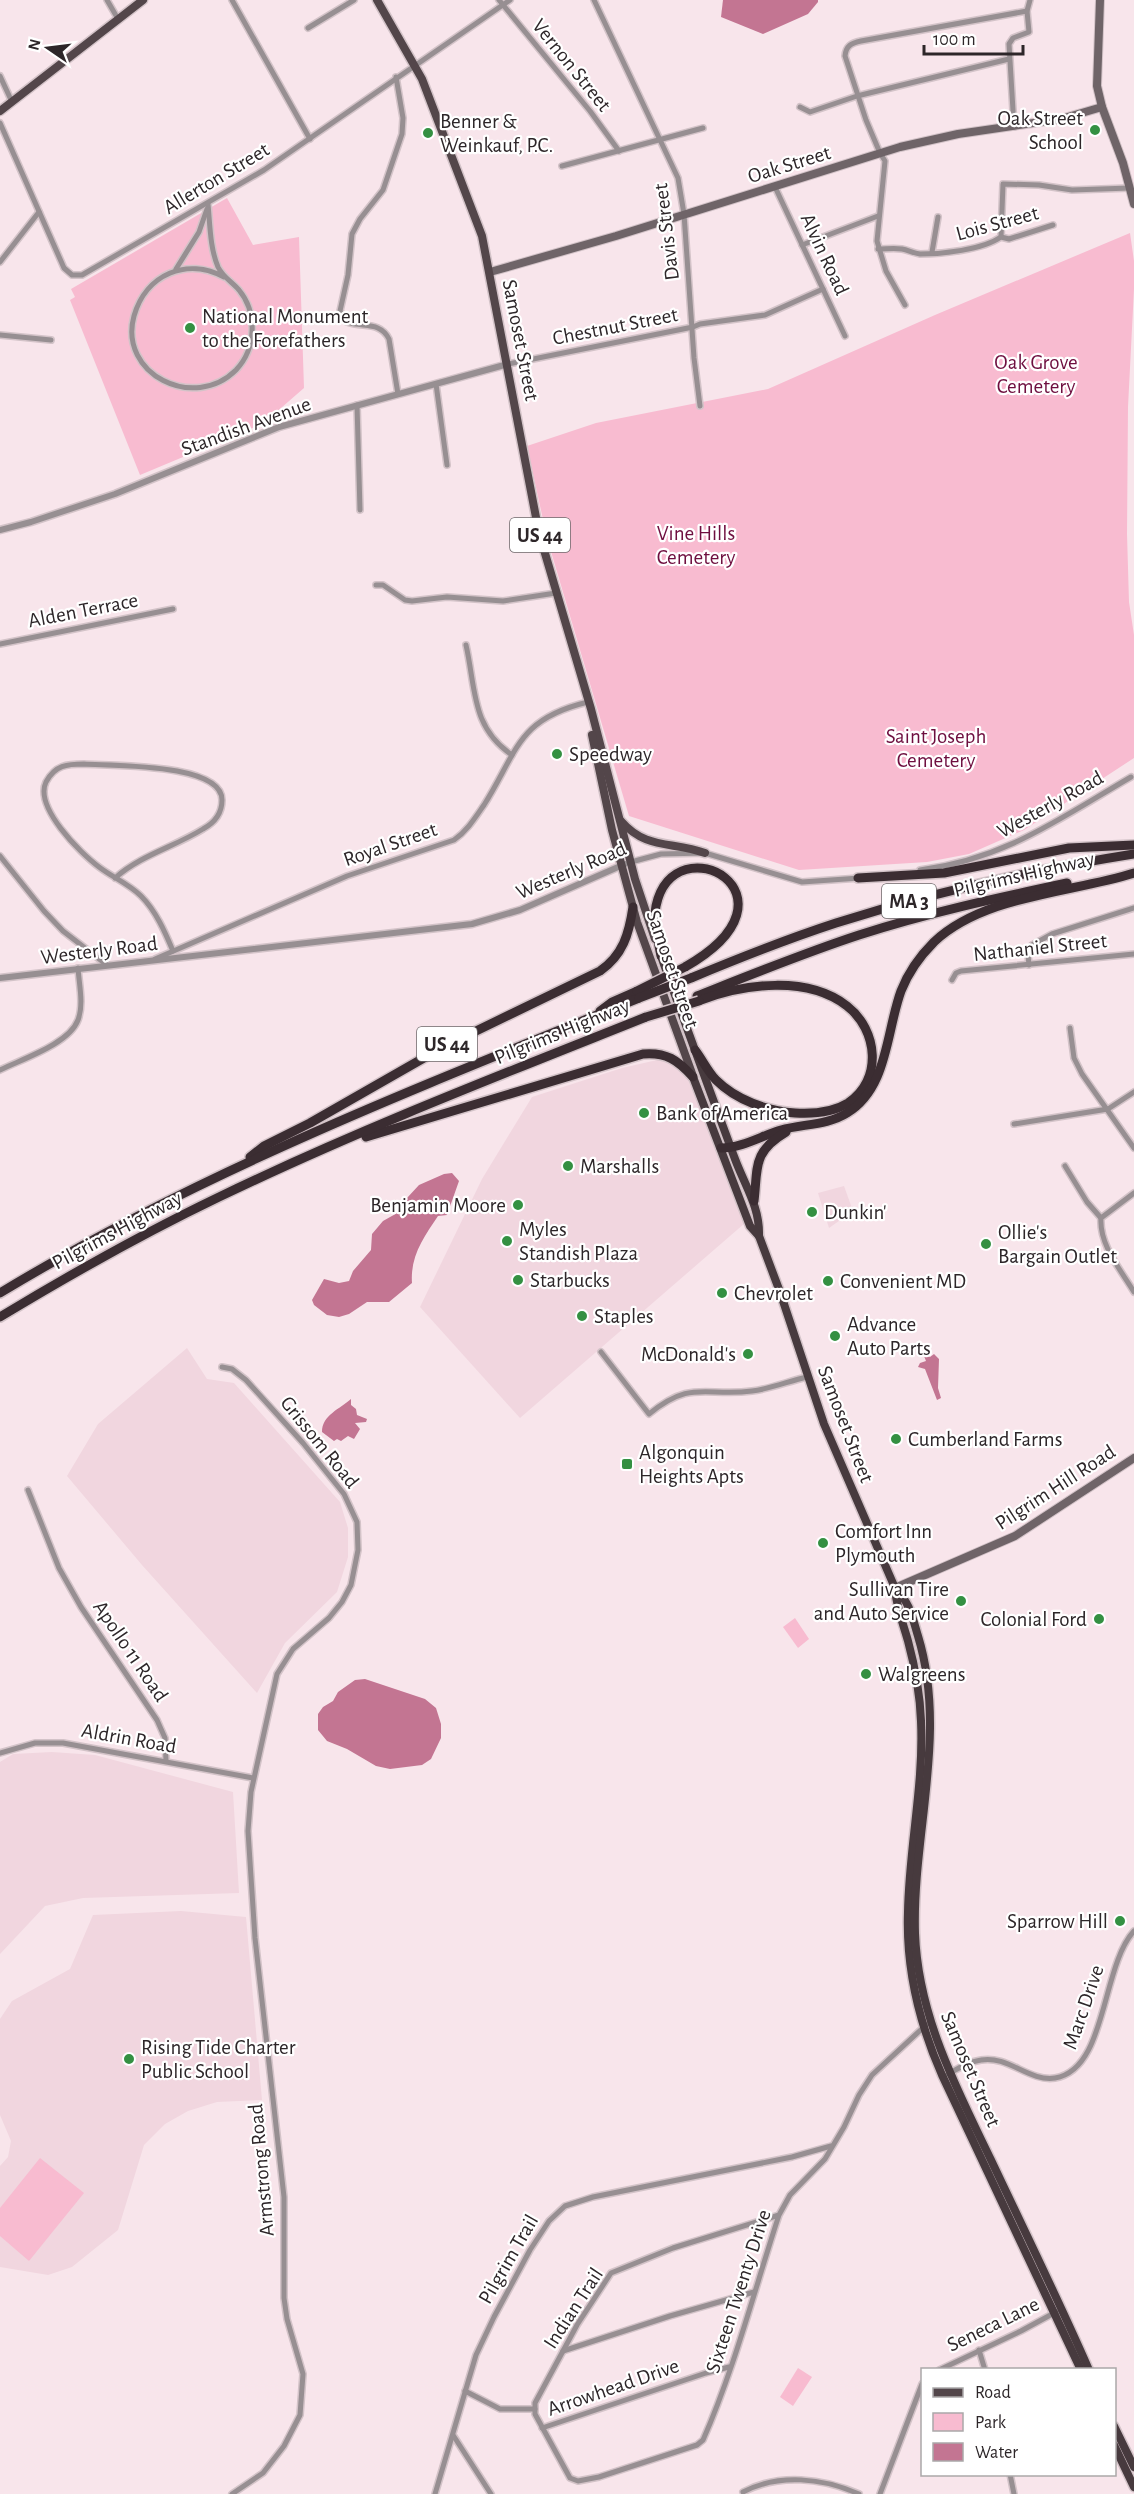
<svg xmlns="http://www.w3.org/2000/svg" width="1134" height="2494" viewBox="0 0 1134 2494" font-family="'Alegreya Sans',sans-serif">
	<style>
		.built { fill: #f1d6df }
		.green { fill: #f8bbd0 }
		.water { fill: #c37592 }
		.lines { fill: none; stroke-linecap: round; stroke-linejoin: round }
		.minor-casing { stroke: #d3c3c8; stroke-width: 8 }
		.tertiary-casing { stroke: #d3c3c8; stroke-width: 9 }
		.secondary-casing { stroke: #d3c3c8; stroke-width: 10 }
		.primary-casing { stroke: #d3c3c8; stroke-width: 11 }
		.trunk-casing { stroke: #d3c3c8; stroke-width: 11 }
		.motorway-casing { stroke: #d3c3c8; stroke-width: 12 }
		.minor { stroke: #978f92; stroke-width: 5 }
		.tertiary { stroke: #978f92; stroke-width: 6 }
		.secondary { stroke: #6f6468; stroke-width: 8 }
		.primary { stroke: #53464a; stroke-width: 8 }
		.trunk { stroke: #473a3e; stroke-width: 8 }
		.motorway { stroke: #3b2d32; stroke-width: 9 }
		.motorway-bridge-casing { stroke: #d3c3c8; stroke-width: 12; stroke-linecap: butt }
		.motorway-bridge { stroke: #3b2d32; stroke-width: 9 }
		.poi-dot { fill: #349042; stroke: #fff; stroke-width: 2 }
		.labels { text-anchor: middle; stroke-width: 4.5; stroke-linejoin: round; paint-order: stroke }
		.shield { fill: #fff; stroke: #6c6769; stroke-width: 1.5 }
		.shield-label { font-size: 20px; font-weight: bold; fill: #2d2629 }
		.street-label { font-size: 21px; fill: #2d2629; stroke: #fff }
		.poi-label { font-size: 21px; fill: #2d2629; stroke: #fff; text-anchor: start }
		.park-label { font-size: 21px; fill: #6e0e3f; stroke: #fff }
	</style>
	<rect width="100%" height="100%" fill="#f8e5eb"/>
	<g class="built">
		<polygon points="666,1058 677,1065 687,1077 745,1223 520,1418 420,1307 482,1179 532,1097 622,1068"/>
		<polygon points="844,1186 853,1211 829,1228 818,1193"/>
		<polygon points="187,1348 207,1379 234,1383 340,1502 348,1528 348,1557 337,1592 285,1643 257,1693 142,1565 67,1476 98,1424"/>
		<polygon points="52,1752 95,1755 233,1792 239,1893 83,1898 45,1906 0,1954 0,1762 13,1754"/>
		<polygon points="181,1911 246,1917 262,2100 217,2102 188,2111 165,2124 144,2145 118,2230 72,2267 48,2275 0,2267 0,2166 8,2157 11,2141 0,2115 0,2019 12,2001 70,1969 93,1915"/>
	</g>
	<g class="green">
		<polygon points="227,198 253,245 299,237 304,388 281,408 279,417 140,475 70,300 75,297 71,289"/>
		<polygon points="1130,233 1134,261 1134,289 1128,407 1127,534 1129,602 1134,635 1134,758 1024,830 969,854 927,862 799,870 629,816 547,538 527,446 596,423 768,389 935,315"/>
		<polygon points="795,1618 809,1639 798,1648 783,1627"/>
		<polygon points="40,2158 84,2193 29,2261 0,2236 0,2208"/>
		<polygon points="798,2368 812,2377 793,2406 780,2397"/>
	</g>
	<g class="water">
		<polygon points="723,0 818,0 818,2 808,14 763,34 721,17"/>
		<path d="M452,1173L459,1181L447,1215L438,1216C424,1237 410,1256 412,1283L389,1302H367L349,1314L339,1317L327,1315L314,1305L312,1300L324,1279L339,1283L349,1281L353,1271L371,1250L372,1234L383,1221L399,1212L407,1198L419,1185L444,1174Z"/>
		<polygon points="927,1354 930,1357 934,1354 939,1359 938,1388 941,1398 937,1400 925,1369 918,1367 920,1363 926,1361 924,1356"/>
		<path d="M351,1399V1405L356,1409L357,1415L367,1419L366,1422L355,1423L360,1429L354,1439L348,1436L341,1441L337,1439L334,1441L322,1432C322,1415 340,1409 351,1399Z"/>
		<polygon points="365,1679 425,1699 436,1708 441,1724 441,1738 431,1759 422,1765 390,1769 376,1766 347,1749 327,1741 318,1730 318,1714 323,1707 333,1701 338,1692 355,1680"/>
	</g>
	<g class="lines">
		<defs>
			<g id="minor">
				<polyline points="107,0 118,19"/>
				<polyline points="232,0 310,139"/>
				<polyline points="499,0 590,111 619,151"/>
				<polyline points="594,0 678,178 684,214 694,358 700,406"/>
				<polyline points="308,28 354,0"/>
				<polyline points="0,76 12,102"/>
				<path d="M396,77L403,118L402,134L383,190L360,219L352,234L348,275L340,311L347,322C363,328 380,321 389,339L398,394"/>
				<polyline points="800,107 810,112 857,96 1009,59"/>
				<polyline points="0,123 64,268 72,275 82,275 264,170 510,0"/>
				<polyline points="1014,127 1009,44 1013,38 1029,32 1027,11 1030,0"/>
				<polyline points="562,166 703,128"/>
				<polyline points="775,187 845,336"/>
				<path d="M208,204C210,225 210,248 218,267C223,277 232,282 239,290C258,313 256,349 236,370C194,412 118,374 134,316C146,274 187,257 224,277"/>
				<polyline points="1001,237 1003,184 1039,185 1072,190 1130,188"/>
				<polyline points="802,245 878,216"/>
				<path d="M878,249C886,249 894,248 902,249C908,250 913,253 920,254C942,254 982,250 1001,237L1009,239L1053,225"/>
				<polyline points="932,252 938,217"/>
				<polyline points="0,262 39,212"/>
				<polyline points="176,269 199,232 207,209"/>
				<path d="M905,305L886,271L877,241L885,161L880,153L866,120L845,56C846,46 851,43 861,41L1027,11"/>
				<polyline points="0,335 51,340"/>
				<polyline points="508,364 693,327 700,324 765,315 823,289"/>
				<polyline points="436,384 447,465"/>
				<polyline points="357,405 360,510"/>
				<polyline points="376,585 383,585 405,600 412,601 447,597 503,601 556,593"/>
				<polyline points="0,644 173,609"/>
				<path d="M466,645C476,689 471,727 512,755"/>
				<polyline points="0,856 44,911 63,931 107,965"/>
				<polyline points="631,862 661,854 705,853 802,882 860,878"/>
				<path d="M920,870C1005,859 1059,819 1131,777"/>
				<path d="M115,878C141,855 174,847 203,829C214,823 222,814 222,800C222,763 112,766 84,764C67,764 55,765 46,782C34,807 80,853 99,867C112,877 129,884 141,896C156,911 165,932 173,951"/>
				<path d="M155,959L347,876L454,840C467,831 475,818 484,805C518,751 517,719 588,702"/>
				<polyline points="1029,965 1028,955 1032,945 1052,934 1134,908"/>
				<polyline points="952,980 956,973 961,971 1134,954"/>
				<polyline points="1070,1028 1074,1058 1082,1074 1134,1148"/>
				<path d="M0,1070C22,1059 69,1044 78,1020C84,1004 79,984 78,968"/>
				<polyline points="1014,1124 1108,1109 1134,1092"/>
				<polyline points="1065,1166 1087,1202 1101,1218"/>
				<path d="M1134,1193L1101,1218C1099,1245 1121,1270 1134,1292"/>
				<path d="M601,1352L649,1414C692,1379 705,1397 752,1391C770,1389 789,1381 807,1377"/>
				<polyline points="222,1367 232,1369 246,1380 303,1443 344,1494 357,1522 358,1550 351,1585 342,1602 329,1618 293,1649 277,1674 251,1792 248,1831 255,1938 284,2197 284,2298 287,2319 303,2374 300,2415 284,2446 263,2473 232,2494"/>
				<polyline points="28,1490 59,1568 81,1607 157,1720 165,1738 166,1761"/>
				<polyline points="0,1753 35,1743 63,1743 253,1778"/>
				<path d="M948,2074C959,2068 968,2062 981,2060C1008,2055 1029,2082 1055,2078C1107,2070 1101,1967 1134,1931"/>
				<path d="M779,2215L673,2248L611,2273L577,2325L535,2403V2414L570,2478L578,2481L599,2477L697,2445L703,2440C734,2370 755,2288 779,2215L790,2195L825,2159L844,2127L859,2095L872,2075L926,2025"/>
				<polyline points="979,2350 985,2370"/>
				<polyline points="563,2351 670,2316 754,2292"/>
				<polyline points="939,2370 1021,2331 1056,2312"/>
				<polyline points="465,2391 500,2409 535,2409"/>
				<polyline points="542,2428 706,2373 729,2367"/>
				<polyline points="453,2435 491,2494"/>
				<polyline points="1010,2474 1014,2494"/>
				<path d="M743,2492C779,2473 823,2478 859,2494"/>
				<polyline points="435,2494 476,2355 494,2317 530,2250 549,2221 565,2206 593,2197 792,2157 831,2146"/>
				<polyline points="880,2494 922,2384"/>
			</g>
			<g id="tertiary">
				<polyline points="0,530 31,522 115,494 279,427 508,364"/>
				<polyline points="0,978 472,924 520,910 625,864"/>
			</g>
			<g id="secondary">
				<polyline points="1100,0 1097,86 1102,107 1123,163 1134,204"/>
				<polyline points="490,272 616,236 900,147 958,134 1061,119 1102,107"/>
				<polyline points="895,1588 1015,1536 1134,1458"/>
			</g>
			<g id="primary">
				<polyline points="377,0 422,79 482,236 539,533 591,709 635,879 655,939"/>
				<polyline points="0,111 143,0"/>
				<polyline points="592,735 612,830 637,922 693,1076"/>
				<path d="M621,821C646,850 672,841 705,853"/>
			</g>
			<g id="trunk">
				<path d="M661,956C685,1024 710,1091 735,1159C745,1186 760,1207 759,1236"/>
				<path d="M693,1077L750,1226L759,1236L780,1292L824,1424L895,1588C896,1606 903,1623 908,1641C915,1667 920,1694 921,1721C924,1785 909,1848 908,1912C906,1969 919,2023 942,2075L1081,2370"/>
				<path d="M895,1588C910,1603 912,1616 918,1636C948,1734 912,1834 915,1933C918,2016 956,2087 991,2160C1024,2230 1058,2299 1089,2370"/>
				<polyline points="1114,2426 1134,2467"/>
				<polyline points="1114,2445 1134,2487"/>
			</g>
			<g id="motorway">
				<polyline points="858,878 944,873 1069,848 1134,845"/>
				<path d="M661,956C658,940 653,922 656,906C674,821 812,895 685,967"/>
				<path d="M691,978C739,958 787,939 836,923C933,892 1033,870 1134,854"/>
				<path d="M697,996C750,975 804,953 859,935C927,913 997,898 1067,883"/>
				<polyline points="600,1011 612,1002 637,991"/>
				<path d="M695,1050C702,1059 708,1072 716,1080C736,1100 767,1111 795,1113C812,1114 832,1113 848,1103C883,1080 878,1030 847,1006C807,975 744,984 701,1000"/>
				<path d="M366,1137L643,1054C666,1052 678,1060 693,1077"/>
				<path d="M721,1148C742,1148 761,1136 781,1130C803,1124 828,1125 847,1113C888,1088 886,1032 901,991C908,973 920,956 934,942C984,895 1071,893 1134,873"/>
				<path d="M250,1157L264,1146L310,1123L443,1047L600,971C623,955 629,934 633,907"/>
				<path d="M754,1201C758,1168 752,1152 786,1132"/>
				<path d="M0,1293C201,1171 422,1086 639,998"/>
				<path d="M0,1317C71,1274 144,1233 219,1197C358,1130 503,1074 646,1017"/>
			</g>
		</defs>
		<use href="#minor" class="minor-casing"/>
		<use href="#tertiary" class="tertiary-casing"/>
		<use href="#secondary" class="secondary-casing"/>
		<use href="#primary" class="primary-casing"/>
		<use href="#trunk" class="trunk-casing"/>
		<use href="#motorway" class="motorway-casing"/>
		<use href="#minor" class="minor"/>
		<use href="#tertiary" class="tertiary"/>
		<use href="#secondary" class="secondary"/>
		<use href="#primary" class="primary"/>
		<use href="#trunk" class="trunk"/>
		<use href="#motorway" class="motorway"/>
		<defs>
			<g id="motorway-bridge">
				<polyline points="637,991 685,967"/>
				<polyline points="639,998 691,978"/>
				<polyline points="646,1017 699,1001"/>
			</g>
		</defs>
		<use href="#motorway-bridge" class="motorway-bridge-casing"/>
		<use href="#motorway-bridge" class="motorway-bridge"/>
	</g>
	<g class="poi-dot">
		<circle cx="1095" cy="130" r="6"/>
		<circle cx="428" cy="133" r="6"/>
		<circle cx="190" cy="328" r="6"/>
		<circle cx="557" cy="754" r="6"/>
		<circle cx="644" cy="1113" r="6"/>
		<circle cx="568" cy="1166" r="6"/>
		<circle cx="518" cy="1205" r="6"/>
		<circle cx="812" cy="1212" r="6"/>
		<circle cx="507" cy="1241" r="6"/>
		<circle cx="986" cy="1244" r="6"/>
		<circle cx="518" cy="1280" r="6"/>
		<circle cx="828" cy="1281" r="6"/>
		<circle cx="722" cy="1293" r="6"/>
		<circle cx="582" cy="1316" r="6"/>
		<circle cx="835" cy="1336" r="6"/>
		<circle cx="748" cy="1354" r="6"/>
		<circle cx="896" cy="1439" r="6"/>
		<rect x="621" y="1458" width="12" height="12" rx="3"/>
		<circle cx="823" cy="1543" r="6"/>
		<circle cx="961" cy="1601" r="6"/>
		<circle cx="1099" cy="1619" r="6"/>
		<circle cx="866" cy="1674" r="6"/>
		<circle cx="1120" cy="1921" r="6"/>
		<circle cx="129" cy="2059" r="6"/>
	</g>
	<g class="labels">
		<g class="shield">
			<rect x="510" y="518" width="60" height="34" rx="4.5"/>
			<rect x="882" y="884" width="54" height="34" rx="4.5"/>
			<rect x="417" y="1027" width="60" height="34" rx="4.5"/>
		</g>
		<g class="shield-label">
			<text x="540" y="542">US 44</text>
			<text x="909" y="908">MA 3</text>
			<text x="447" y="1051">US 44</text>
		</g>
		<g class="street-label">
			<text transform="translate(572 65) rotate(51)" y="7">Vernon Street</text>
			<text transform="translate(789 164) rotate(-17)" y="7">Oak Street</text>
			<text transform="translate(216 178) rotate(-31)" y="7">Allerton Street</text>
			<text transform="translate(997 223) rotate(-15)" y="7">Lois Street</text>
			<text transform="translate(666 232) rotate(-97)" y="7">Davis Street</text>
			<text transform="translate(825 254) rotate(65)" y="7">Alvin Road</text>
			<text transform="translate(615 326) rotate(-11)" y="7">Chestnut Street</text>
			<text transform="translate(521 340) rotate(79)" y="7">Samoset Street</text>
			<text transform="translate(246 426) rotate(-20)" y="7">Standish Avenue</text>
			<text transform="translate(83 610) rotate(-11)" y="7">Alden Terrace</text>
			<text transform="translate(1050 804) rotate(-29)" y="7">Westerly Road</text>
			<text transform="translate(390 844) rotate(-19)" y="7">Royal Street</text>
			<text transform="translate(571 870) rotate(-23)" y="7">Westerly Road</text>
			<text transform="translate(1024 874) rotate(-13)" y="7">Pilgrims Highway</text>
			<text transform="translate(1040 947) rotate(-6)" y="7">Nathaniel Street</text>
			<text transform="translate(99 950) rotate(-7)" y="7">Westerly Road</text>
			<text transform="translate(673 969) rotate(71)" y="7">Samoset Street</text>
			<text transform="translate(562 1031) rotate(-22)" y="7">Pilgrims Highway</text>
			<text transform="translate(117 1230) rotate(-28)" y="7">Pilgrims Highway</text>
			<text transform="translate(846 1424) rotate(69)" y="7">Samoset Street</text>
			<text transform="translate(320 1442) rotate(51)" y="7">Grissom Road</text>
			<text transform="translate(1055 1487) rotate(-33)" y="7">Pilgrim Hill Road</text>
			<text transform="translate(131 1651) rotate(56)" y="7">Apollo 11 Road</text>
			<text transform="translate(129 1738) rotate(10)" y="7">Aldrin Road</text>
			<text transform="translate(1083 2007) rotate(-71)" y="7">Marc Drive</text>
			<text transform="translate(971 2069) rotate(67)" y="7">Samoset Street</text>
			<text transform="translate(261 2170) rotate(-95)" y="7">Armstrong Road</text>
			<text transform="translate(508 2259) rotate(-60)" y="7">Pilgrim Trail</text>
			<text transform="translate(738 2291) rotate(-72)" y="7">Sixteen Twenty Drive</text>
			<text transform="translate(573 2308) rotate(-57)" y="7">Indian Trail</text>
			<text transform="translate(993 2324) rotate(-26)" y="7">Seneca Lane</text>
			<text transform="translate(613 2387) rotate(-19)" y="7">Arrowhead Drive</text>
		</g>
		<g class="poi-label">
			<text x="1083" y="125" text-anchor="end">Oak Street<tspan x="1083" dy="24">School</tspan></text>
			<text x="440" y="128">Benner &amp;<tspan x="440" dy="24">Weinkauf, P.C.</tspan></text>
			<text x="202" y="323">National Monument<tspan x="202" dy="24">to the Forefathers</tspan></text>
			<text x="569" y="761">Speedway</text>
			<text x="656" y="1120">Bank of America</text>
			<text x="580" y="1173">Marshalls</text>
			<text x="506" y="1212" text-anchor="end">Benjamin Moore</text>
			<text x="824" y="1219">Dunkin'</text>
			<text x="519" y="1236">Myles<tspan x="519" dy="24">Standish Plaza</tspan></text>
			<text x="998" y="1239">Ollie's<tspan x="998" dy="24">Bargain Outlet</tspan></text>
			<text x="530" y="1287">Starbucks</text>
			<text x="840" y="1288">Convenient MD</text>
			<text x="734" y="1300">Chevrolet</text>
			<text x="594" y="1323">Staples</text>
			<text x="847" y="1331">Advance<tspan x="847" dy="24">Auto Parts</tspan></text>
			<text x="736" y="1361" text-anchor="end">McDonald's</text>
			<text x="908" y="1446">Cumberland Farms</text>
			<text x="639" y="1459">Algonquin<tspan x="639" dy="24">Heights Apts</tspan></text>
			<text x="835" y="1538">Comfort Inn<tspan x="835" dy="24">Plymouth</tspan></text>
			<text x="949" y="1596" text-anchor="end">Sullivan Tire<tspan x="949" dy="24">and Auto Service</tspan></text>
			<text x="1087" y="1626" text-anchor="end">Colonial Ford</text>
			<text x="878" y="1681">Walgreens</text>
			<text x="1108" y="1928" text-anchor="end">Sparrow Hill</text>
			<text x="141" y="2054">Rising Tide Charter<tspan x="141" dy="24">Public School</tspan></text>
		</g>
		<g class="park-label">
			<text x="1036" y="369">Oak Grove<tspan x="1036" dy="24">Cemetery</tspan></text>
			<text x="696" y="540">Vine Hills<tspan x="696" dy="24">Cemetery</tspan></text>
			<text x="936" y="743">Saint Joseph<tspan x="936" dy="24">Cemetery</tspan></text>
		</g>
	</g>
	<rect x="921" y="2368" width="195" height="108" fill="#ffffff" stroke="#aba8a9" stroke-width="1.5"/>
	<rect x="933" y="2388" width="30" height="9" fill="#53464a" stroke="#aba8a9" stroke-width="1.5"/>
	<text x="975" y="2398" font-size="18" fill="#2d2629">Road</text>
	<rect x="933" y="2413" width="30" height="18" fill="#f8bbd0" stroke="#aba8a9" stroke-width="1.5"/>
	<text x="975" y="2428" font-size="18" fill="#2d2629">Park</text>
	<rect x="933" y="2443" width="30" height="18" fill="#c37592" stroke="#aba8a9" stroke-width="1.5"/>
	<text x="975" y="2458" font-size="18" fill="#2d2629">Water</text>
	<g transform="translate(48 48) rotate(284)" stroke="#ffffff" stroke-width="4.5" paint-order="stroke">
	<path d="M0-4.5L10 22L0 15L-10 22Z" fill="#2d2629"/>
	<text y="-9" font-size="16" font-weight="bold" text-anchor="middle" fill="#2d2629">N</text>
	</g>
	<path d="M924 45v9h99v-9" fill="none" stroke="#2d2629" stroke-width="3"/>
	<text x="933" y="45" font-size="18" fill="#2d2629" stroke="#ffffff" stroke-width="4.5" paint-order="stroke">100 m</text>
</svg>
